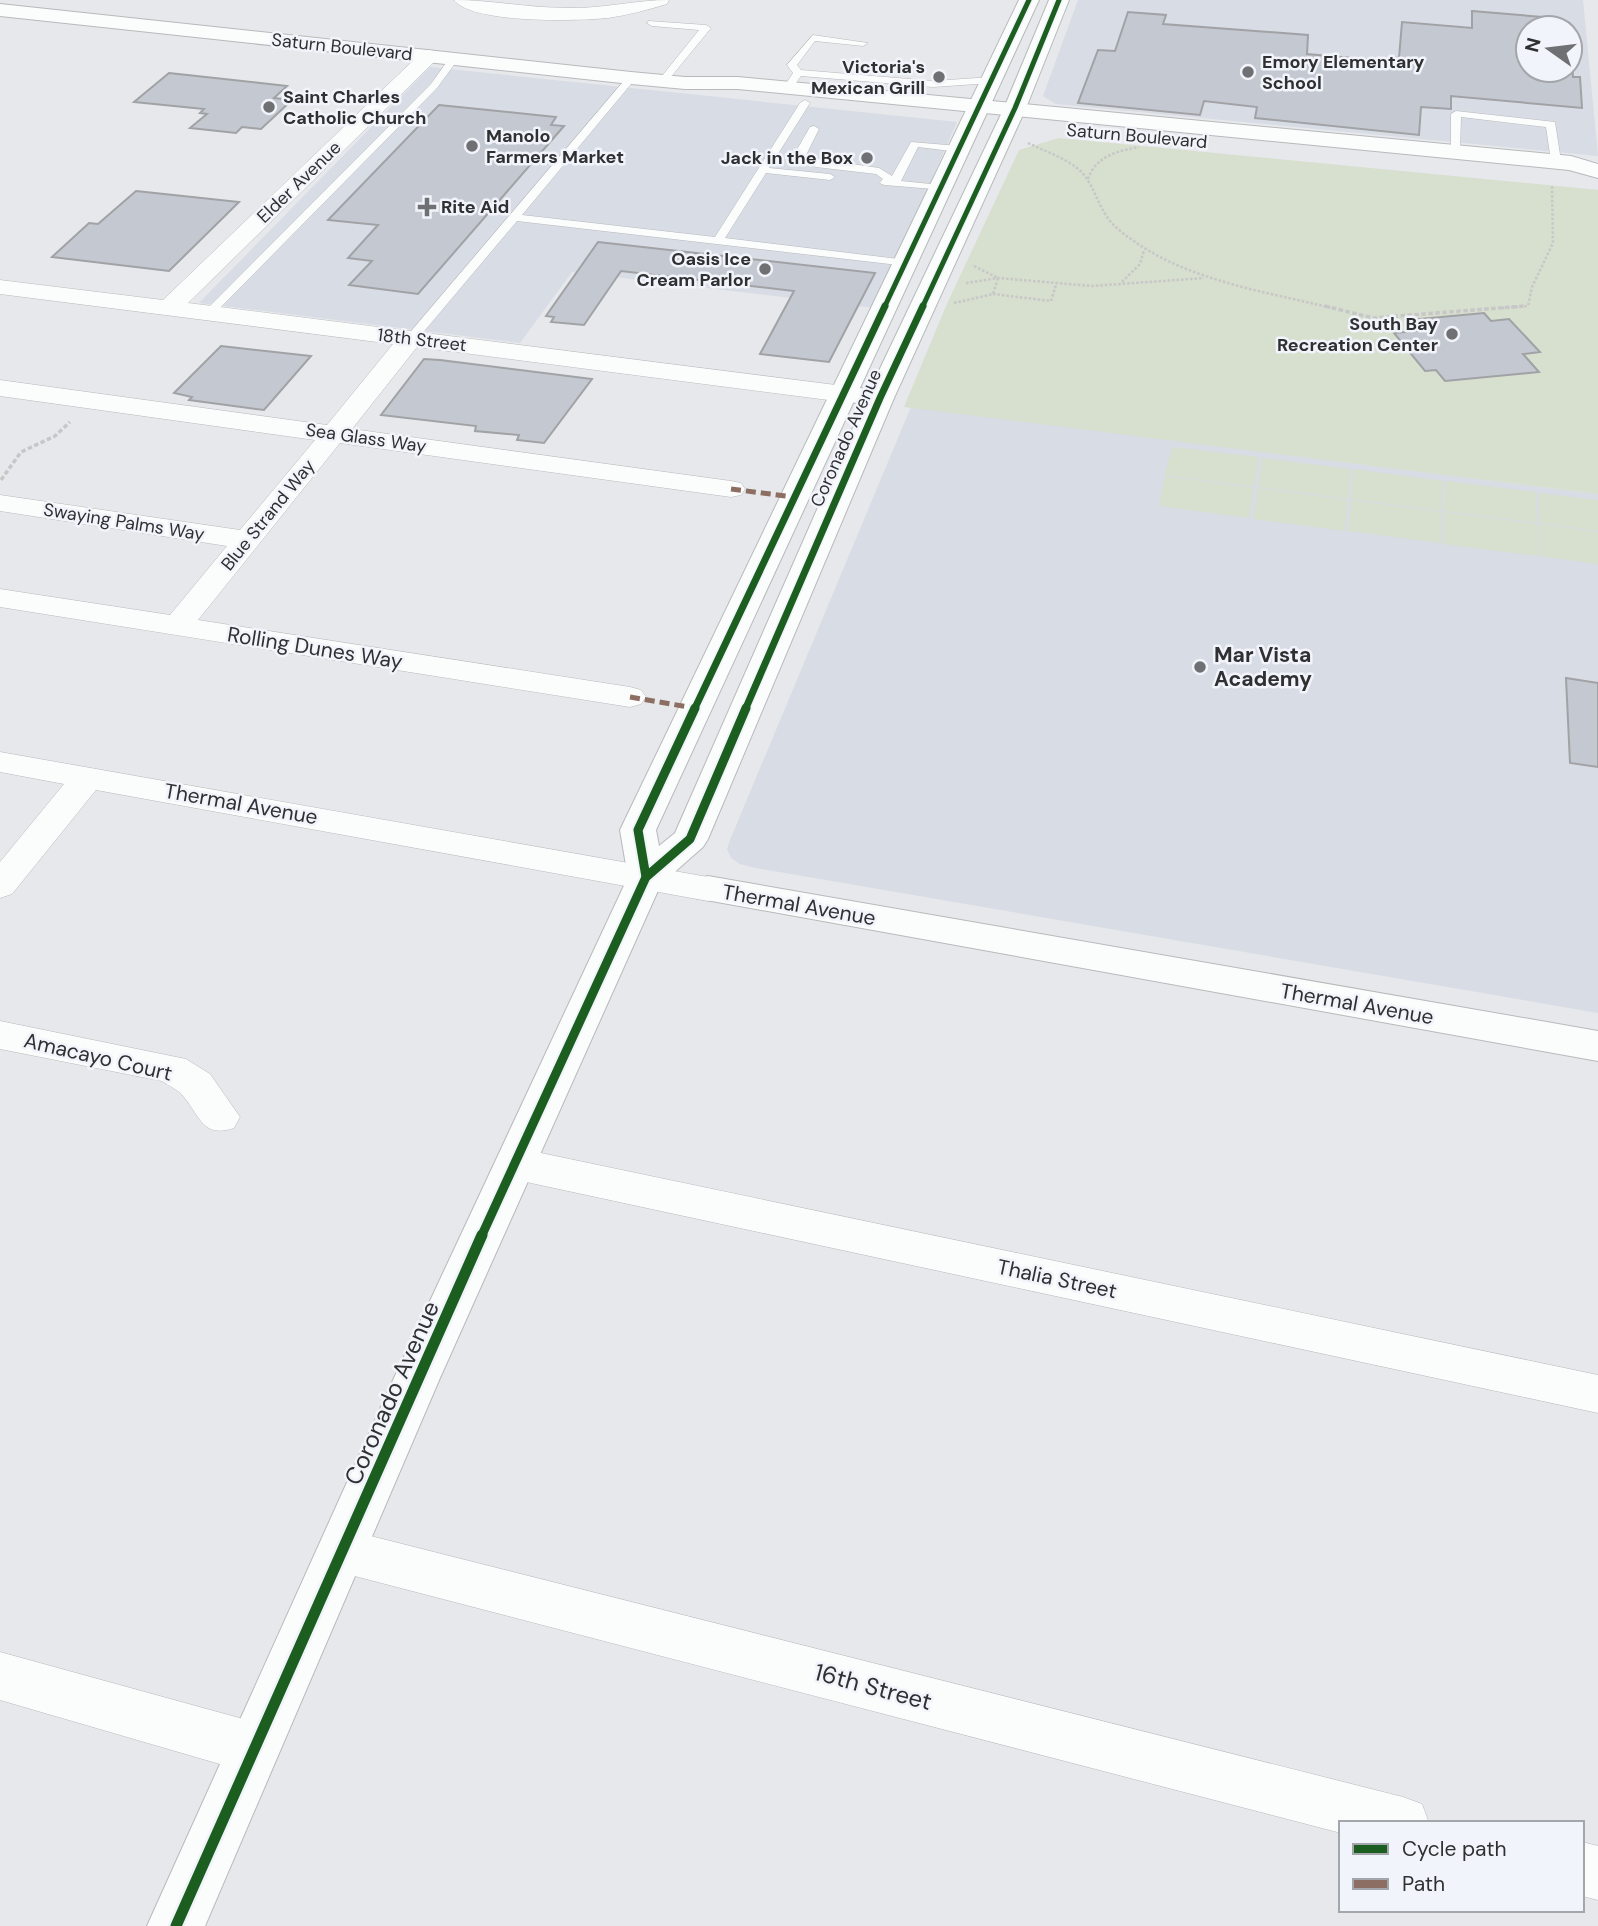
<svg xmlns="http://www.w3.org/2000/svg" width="1598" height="1926" viewBox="0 0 1598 1926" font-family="'DM Sans',sans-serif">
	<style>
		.built { fill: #d8dce5; fill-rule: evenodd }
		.green { fill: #d7dfcf }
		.building { fill: #c4c9d1; stroke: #a1a2a5; stroke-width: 2 }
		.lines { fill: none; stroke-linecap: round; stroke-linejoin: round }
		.lane-casing { stroke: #b8b9bb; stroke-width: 1 }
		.street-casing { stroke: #b8b9bb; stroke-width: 1 }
		.secondary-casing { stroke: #b8b9bb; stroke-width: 2 }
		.primary-casing { stroke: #b8b9bb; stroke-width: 2 }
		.path-far1 { stroke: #c7c7c7; stroke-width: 2.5; stroke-dasharray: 2.5 2; stroke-linecap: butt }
		.path { stroke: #c7c7c7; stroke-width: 3.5; stroke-dasharray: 4.5 2.5; stroke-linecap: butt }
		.lane { fill: #fbfcfc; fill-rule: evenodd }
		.street { fill: #fbfcfc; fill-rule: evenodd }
		.secondary { fill: #fbfcfc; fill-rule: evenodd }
		.primary { fill: #fbfcfc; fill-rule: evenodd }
		.quiet { stroke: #8d6e63; stroke-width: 5; stroke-dasharray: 10 5; stroke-linecap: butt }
		.cycleway-far3-casing { stroke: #f1f4fa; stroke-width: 8 }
		.cycleway-far2-casing { stroke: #f1f4fa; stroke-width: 10 }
		.cycleway-far1-casing { stroke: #f1f4fa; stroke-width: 13 }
		.cycleway-casing { stroke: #f1f4fa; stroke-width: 16 }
		.cycleway-far3 { stroke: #1b5e20; stroke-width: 5 }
		.cycleway-far2 { stroke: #1b5e20; stroke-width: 7 }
		.cycleway-far1 { stroke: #1b5e20; stroke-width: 9 }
		.cycleway { stroke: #1b5e20; stroke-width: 11 }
		.poi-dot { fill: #6f7073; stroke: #f1f4fa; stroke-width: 2.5 }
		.labels { text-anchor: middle; stroke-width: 5; stroke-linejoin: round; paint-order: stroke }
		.far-street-label { font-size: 18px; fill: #2f3032; stroke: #f1f4fa }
		.far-poi-label { font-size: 18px; font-weight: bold; fill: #2f3032; stroke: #f1f4fa; text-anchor: start }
		.street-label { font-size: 21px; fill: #2f3032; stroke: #f1f4fa }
		.poi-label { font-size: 21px; font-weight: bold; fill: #2f3032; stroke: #f1f4fa; text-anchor: start }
		.near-street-label { font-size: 24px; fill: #2f3032; stroke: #f1f4fa }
	</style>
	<rect width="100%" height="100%" fill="#e6e8eb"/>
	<g class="built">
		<path d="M1078,0H1583L1598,156L1056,104L1043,96ZM1528,28H1570V70H1528Z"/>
		<polygon points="430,67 957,122 875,308 572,272 520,343 199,303"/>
		<polygon points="911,407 1598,494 1598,1013 756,868 740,864 731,858 727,849 730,840"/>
	</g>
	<g class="green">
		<polygon points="1059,138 1598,190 1598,494 904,407 946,306 1019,150"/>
		<polygon points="1172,447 1259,457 1254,487 1165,475"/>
		<polygon points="1262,458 1351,469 1348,499 1258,487"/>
		<polygon points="1353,469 1443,481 1442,511 1351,499"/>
		<polygon points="1165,476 1254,488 1249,518 1159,506"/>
		<polygon points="1445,481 1536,492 1537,523 1444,511"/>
		<polygon points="1258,488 1348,500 1345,531 1253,519"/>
		<polygon points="1538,493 1598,500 1598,531 1539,523"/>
		<polygon points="1351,500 1442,512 1441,543 1348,531"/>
		<polygon points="1444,512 1538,524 1539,556 1443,544"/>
		<polygon points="1539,524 1598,532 1598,564 1540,556"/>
	</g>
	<g class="building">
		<polygon points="1472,11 1555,18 1556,28 1528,28 1528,70 1570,70 1572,61 1573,77 1580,77 1582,108 1451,96 1451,109 1421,107 1419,135 1255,118 1257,107 1204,101 1200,115 1078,103 1098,50 1115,51 1128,12 1166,15 1163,24 1308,35 1307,54 1388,61 1389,57 1399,58 1402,22 1472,28"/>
		<polygon points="169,73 287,86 274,98 292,100 261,129 242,127 236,133 190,128 207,114 200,113 204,109 134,102"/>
		<polygon points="439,105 556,117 551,125 564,126 418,294 349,285 372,261 348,258 378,225 328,220"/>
		<polygon points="136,191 239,202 169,271 52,257 89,223 98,224"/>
		<polygon points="598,242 875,273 829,362 760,354 794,291 621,271 584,325 551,322 554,317 546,316"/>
		<polygon points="1484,313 1491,321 1509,319 1540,352 1523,354 1539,372 1445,381 1436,370 1425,371 1394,333 1418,331 1408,320"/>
		<polygon points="221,346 311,356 264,410 189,400 192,397 174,393"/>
		<polygon points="424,359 440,360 592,379 544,443 517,440 519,435 475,431 476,426 381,415"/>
		<polygon points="1566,678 1598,683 1598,767 1570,763"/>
	</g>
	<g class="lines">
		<defs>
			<g id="lane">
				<polygon points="649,21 706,25 711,28 666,83 658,81 699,30 652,26 647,23"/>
				<polygon points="813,35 868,43 863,46 815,41 797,65 801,70 933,81 992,77 997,80 992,83 933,87 801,76 791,90 785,90 783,88 793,73 787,65"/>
				<polygon points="451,56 459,58 437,88 213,315 205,315 205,311 431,84"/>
				<polygon points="628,76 636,78 522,215 715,237 800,103 805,100 810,103 769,168 830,174 835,177 830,180 766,173 725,238 907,260 913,263 907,266 517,221 415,342 407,342 407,336"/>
				<polygon points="1456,111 1555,122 1561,161 1556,164 1551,161 1546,127 1461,117 1460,151 1451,153 1451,114"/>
				<polygon points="814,126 819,129 805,157 879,168 892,176 911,142 959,146 964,149 959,152 918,147 901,181 941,185 946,188 945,190 885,185 881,184 880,182 883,179 876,174 816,167 796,161 795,153 810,127"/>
			</g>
			<g id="street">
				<path d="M454,0C491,0 529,8 567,8C602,9 635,0 669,0L667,4C647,10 628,15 608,18C578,21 472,24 454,0Z"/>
				<polygon points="429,50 436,52 439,56 436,60 188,303 844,386 853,388 857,394 853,400 844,402 417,347 352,429 731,481 741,483 745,489 741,495 731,497 340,443 198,620 630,687 641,690 646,697 641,704 630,707 0,607 0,589 170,615 227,546 0,511 0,495 240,530 315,440 0,396 0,380 327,425 393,344 0,294 0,280 163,300 422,52"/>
				<polygon points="0,752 708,877 721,880 726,889 721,898 708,901 96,790 12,894 0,898 0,862 64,784 0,772"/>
				<path d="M0,1021L186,1059L210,1074L240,1117L234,1128C203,1138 201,1118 184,1097C179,1090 169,1086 162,1081L0,1049Z"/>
				<polygon points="517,1148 1598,1375 1598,1413 517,1180 503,1175 497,1164 503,1153"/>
				<polygon points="343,1529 1403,1797 1422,1804 1429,1823 1341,1823 1341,1833 343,1573 326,1567 319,1551 326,1535"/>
				<polygon points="0,1652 254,1722 272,1730 280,1748 272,1766 254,1774 0,1700"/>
				<polygon points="1582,1842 1598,1846 1598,1900 1582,1896"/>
			</g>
			<g id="secondary">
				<polygon points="0,4 631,72 685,77 738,77 1571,156 1598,164 1598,178 1569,170 738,89 685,89 631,84 0,16"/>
				<polygon points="844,386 890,392 894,398 890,404 880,406 834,400 830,394 834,388"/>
				<polygon points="708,876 1598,1031 1598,1061 695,898 689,889 695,880"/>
			</g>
			<polygon id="primary" points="1019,0 1039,0 656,830 659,846 675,833 866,398 1004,108 1049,0 1069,0 1026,108 894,398 708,839 703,847 661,884 440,1378 205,1926 147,1926 394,1378 628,877 620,830"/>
		</defs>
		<use href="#lane" class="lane-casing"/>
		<use href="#street" class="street-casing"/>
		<use href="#secondary" class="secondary-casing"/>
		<use href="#primary" class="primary-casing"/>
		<g class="path-far1">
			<path d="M1028,143C1046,152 1076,161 1087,179C1098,196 1101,215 1118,229C1177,279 1258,290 1332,308"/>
			<path d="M1088,179C1096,156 1117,151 1139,147"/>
			<polyline points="1122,282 1140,264 1144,250"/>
			<polyline points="966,283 998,278 1092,286 1204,278"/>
			<polyline points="993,294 1051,301 1056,285"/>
			<polyline points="954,303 993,294 998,278 972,265"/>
			<polyline points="1502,308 1528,306 1532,287 1553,243 1552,185"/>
		</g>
		<g class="path">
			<polyline points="1325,306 1373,318 1525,306"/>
			<polyline points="1,480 21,452 55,436 70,422"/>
		</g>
		<use href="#lane" class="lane"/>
		<use href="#street" class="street"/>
		<use href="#secondary" class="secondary"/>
		<use href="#primary" class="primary"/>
		<g class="quiet">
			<polyline points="731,489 794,497"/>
			<polyline points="630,697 694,708"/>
		</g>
		<defs>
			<g id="cycleway-far3">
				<polyline points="884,308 1029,0"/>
				<polyline points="922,308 1015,108 1059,0"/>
			</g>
			<g id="cycleway-far2">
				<polyline points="694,710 885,306"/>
				<polyline points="745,710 880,398 923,306"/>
			</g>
			<g id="cycleway-far1">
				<polyline points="646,877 638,830 695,708"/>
				<polyline points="481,1237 646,877 690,839 746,708"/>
			</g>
			<polyline id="cycleway" points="176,1926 482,1235"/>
		</defs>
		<use href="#cycleway-far3" class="cycleway-far3-casing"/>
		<use href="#cycleway-far2" class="cycleway-far2-casing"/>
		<use href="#cycleway-far1" class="cycleway-far1-casing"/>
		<use href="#cycleway" class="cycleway-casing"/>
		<use href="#cycleway-far3" class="cycleway-far3"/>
		<use href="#cycleway-far2" class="cycleway-far2"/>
		<use href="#cycleway-far1" class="cycleway-far1"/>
		<use href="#cycleway" class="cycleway"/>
	</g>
	<g class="poi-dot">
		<circle cx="1248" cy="72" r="7"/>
		<circle cx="939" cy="77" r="7"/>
		<circle cx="269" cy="107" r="7"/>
		<circle cx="472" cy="146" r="7"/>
		<circle cx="867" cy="158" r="7"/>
		<path d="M423.5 196.5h7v7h7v7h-7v7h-7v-7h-7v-7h7z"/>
		<circle cx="765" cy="269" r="7"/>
		<circle cx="1452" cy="334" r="7"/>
		<circle cx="1200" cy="667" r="7"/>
	</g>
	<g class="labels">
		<g class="far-street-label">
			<text transform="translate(342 47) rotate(6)" y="6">Saturn Boulevard</text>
			<text transform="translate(1137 136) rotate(5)" y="6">Saturn Boulevard</text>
			<text transform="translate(299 182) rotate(-44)" y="6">Elder Avenue</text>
			<text transform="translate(422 340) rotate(7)" y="6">18th Street</text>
			<text transform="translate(366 438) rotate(8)" y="6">Sea Glass Way</text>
			<text transform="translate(846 438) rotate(-66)" y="6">Coronado Avenue</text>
			<text transform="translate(268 515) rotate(-51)" y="6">Blue Strand Way</text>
			<text transform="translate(124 522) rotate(9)" y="6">Swaying Palms Way</text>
		</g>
		<g class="far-poi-label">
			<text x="1262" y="68">Emory Elementary<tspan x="1262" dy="21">School</tspan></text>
			<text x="925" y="73" text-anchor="end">Victoria's<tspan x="925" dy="21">Mexican Grill</tspan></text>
			<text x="283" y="103">Saint Charles<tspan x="283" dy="21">Catholic Church</tspan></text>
			<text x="486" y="142">Manolo<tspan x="486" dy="21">Farmers Market</tspan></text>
			<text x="853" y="164" text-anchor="end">Jack in the Box</text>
			<text x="441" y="213">Rite Aid</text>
			<text x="751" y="265" text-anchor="end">Oasis Ice<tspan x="751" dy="21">Cream Parlor</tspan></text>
			<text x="1438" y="330" text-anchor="end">South Bay<tspan x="1438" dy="21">Recreation Center</tspan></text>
		</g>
		<g class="street-label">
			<text transform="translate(315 648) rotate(9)" y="7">Rolling Dunes Way</text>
			<text transform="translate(241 804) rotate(10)" y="7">Thermal Avenue</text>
			<text transform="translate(799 905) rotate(10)" y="7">Thermal Avenue</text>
			<text transform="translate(1357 1004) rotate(10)" y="7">Thermal Avenue</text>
			<text transform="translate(98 1057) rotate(13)" y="7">Amacayo Court</text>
			<text transform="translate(1057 1279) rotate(12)" y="7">Thalia Street</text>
		</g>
		<g class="poi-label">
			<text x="1214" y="662">Mar Vista<tspan x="1214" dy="24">Academy</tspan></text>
		</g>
		<g class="near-street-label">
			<text transform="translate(392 1393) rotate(-66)" y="8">Coronado Avenue</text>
			<text transform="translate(873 1687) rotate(15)" y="8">16th Street</text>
		</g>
	</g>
	<rect x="1339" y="1821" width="245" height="91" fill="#f1f4fa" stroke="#a3a6aa" stroke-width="2"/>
	<rect x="1353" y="1844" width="35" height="10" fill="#1b5e20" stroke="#a3a6aa" stroke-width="2"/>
	<text x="1402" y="1856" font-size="21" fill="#2f3032">Cycle path</text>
	<rect x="1353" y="1879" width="35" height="10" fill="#8d6e63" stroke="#a3a6aa" stroke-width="2"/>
	<text x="1402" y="1891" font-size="21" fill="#2f3032">Path</text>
	<g transform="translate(1549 49) rotate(284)"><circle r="33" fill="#f1f4fa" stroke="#a3a6aa" stroke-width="2"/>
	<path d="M0-5L12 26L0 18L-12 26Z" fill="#6f7073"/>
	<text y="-10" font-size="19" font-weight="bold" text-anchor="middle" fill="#2f3032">N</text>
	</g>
</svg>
